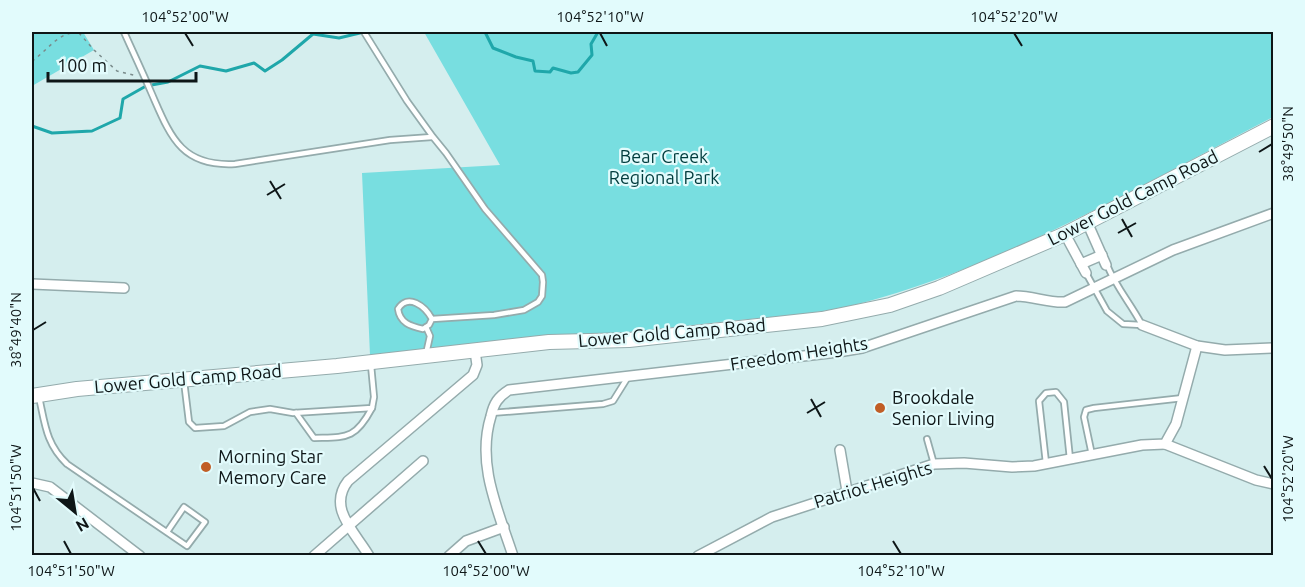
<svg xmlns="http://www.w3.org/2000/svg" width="1305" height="587" viewBox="0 0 1305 587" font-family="Ubuntu,sans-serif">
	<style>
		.green { fill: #78dee0 }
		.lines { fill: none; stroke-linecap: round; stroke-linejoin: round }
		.stream { stroke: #1fa7aa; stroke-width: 3 }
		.lane-casing { stroke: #94abac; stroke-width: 8 }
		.street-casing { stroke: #94abac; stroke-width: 12 }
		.secondary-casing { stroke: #94abac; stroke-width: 16 }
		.path { stroke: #7a8b8b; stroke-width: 1.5; stroke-dasharray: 3 4.5; stroke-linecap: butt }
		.lane { stroke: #fff; stroke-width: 4.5 }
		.street { stroke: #fff; stroke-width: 9 }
		.secondary { stroke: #fff; stroke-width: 14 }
		.ticks { fill: none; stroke: #0e1617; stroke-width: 2 }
		.poi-dot { fill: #c15e26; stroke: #e2fbfc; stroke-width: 2 }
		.labels { text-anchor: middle; stroke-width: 4.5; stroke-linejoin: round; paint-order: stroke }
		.park-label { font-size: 18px; fill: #003c3d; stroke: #e2fbfc }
		.street-label { font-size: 18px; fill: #0e1617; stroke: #e2fbfc }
		.poi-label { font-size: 18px; fill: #0e1617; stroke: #e2fbfc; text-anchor: start }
		.neatline { fill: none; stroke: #0e1617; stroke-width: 2 }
		.ticks-label { font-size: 15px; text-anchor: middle; fill: #0e1617 }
	</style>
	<rect width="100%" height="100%" fill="#d5eeee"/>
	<g class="green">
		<polygon points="32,32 83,32 94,50 32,86"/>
		<path d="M424,32H1273V117C1140,186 1007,264 862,303C816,315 767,317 720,322C604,336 487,345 370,355L362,173L500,165Z"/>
	</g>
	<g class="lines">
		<g class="stream">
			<polyline points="485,32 493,48 516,57 533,61 535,71 550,72 553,68 571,73 578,72 592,55 591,44 598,32"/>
			<polyline points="32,126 52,133 92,131 120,118 123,99 146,86 168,82 200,66 226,71 254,63 265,71 282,60 313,34 339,38 364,32"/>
		</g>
		<defs>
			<g id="lane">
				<path d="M124,32C133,52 142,71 151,92C170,135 180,167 235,164L390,140L432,137"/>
				<path d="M364,32L407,101L433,137L446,153L485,209L542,275L543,282L542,296L538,302L524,310L494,315L432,319L429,325L423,329C410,326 400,323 398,309C408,293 425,306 432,319"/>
				<path d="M1107,265C1116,287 1131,304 1142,325"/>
				<polyline points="1086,273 1107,311 1123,324 1142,325"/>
				<polyline points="426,327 430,336 426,354"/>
				<polyline points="184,381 189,422 195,428 224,426 250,412 270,409 293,413 372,408 374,397 371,365"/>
				<path d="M39,397C45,424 46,444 67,464L187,546L205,522L184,507L167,532"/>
				<path d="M296,413L314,438C346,437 355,440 372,408"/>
				<polyline points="491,413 603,404 613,401 628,377"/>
				<polyline points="927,439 934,464"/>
				<polyline points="1092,455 1084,417 1086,410 1094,408 1183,398"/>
				<polyline points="1046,463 1039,401 1046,393 1056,392 1064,402 1070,459"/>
			</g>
			<g id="street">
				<polyline points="1087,222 1106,265"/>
				<polyline points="1065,234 1086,273"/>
				<polyline points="1081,264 1102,255"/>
				<polyline points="32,284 124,288"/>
				<polyline points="1142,325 1197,346 1225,350 1274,348"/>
				<polyline points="1165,444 1256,480 1274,484"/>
				<polyline points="840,450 847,491"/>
				<polyline points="32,483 50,487 140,556"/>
				<polyline points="314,556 423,461"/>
				<path d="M369,556C355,532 327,508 348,481L473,375L477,365L475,351"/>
				<polyline points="449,556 466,541 504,527"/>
				<path d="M513,556C498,510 476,464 491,416C494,403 498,397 509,390L838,352L862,348L1016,296C1033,296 1048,303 1065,302L1173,250L1274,213"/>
				<polyline points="698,556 772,517 934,464 964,463 1012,467 1034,466 1142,445 1165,444 1176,424 1197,346"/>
			</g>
			<polyline id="secondary" points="32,396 77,389 337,366 549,342 629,340 822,319 890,305 939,288 1065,234 1274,126"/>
		</defs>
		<use href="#lane" class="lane-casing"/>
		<use href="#street" class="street-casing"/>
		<use href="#secondary" class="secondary-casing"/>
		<g class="path">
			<polyline points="79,33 94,50 117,71 137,76"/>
			<path d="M32,61C46,52 59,31 77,33"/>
		</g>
		<use href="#lane" class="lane"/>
		<use href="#street" class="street"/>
		<use href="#secondary" class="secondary"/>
	</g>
	<path class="ticks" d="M185,33L193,46M600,33L607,46M1014,33L1022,46M1259,152L1272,144M270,181L281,199M267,195L285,184M1122,219L1132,237M1118,233L1136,223M33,330L46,322M811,399L821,417M807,413L825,402M1264,466L1272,479M33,488L40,501M64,541L71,554M478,541L486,554M893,541L901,554"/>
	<g class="poi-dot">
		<circle cx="880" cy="408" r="6"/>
		<circle cx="206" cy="467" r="6"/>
	</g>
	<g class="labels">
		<g class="park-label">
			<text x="664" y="163">Bear Creek<tspan x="664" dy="21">Regional Park</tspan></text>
		</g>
		<g class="street-label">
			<text transform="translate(1133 198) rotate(-27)" y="6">Lower Gold Camp Road</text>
			<text transform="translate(672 333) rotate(-5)" y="6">Lower Gold Camp Road</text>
			<text transform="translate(799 354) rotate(-9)" y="6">Freedom Heights</text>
			<text transform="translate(188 379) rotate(-5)" y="6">Lower Gold Camp Road</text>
			<text transform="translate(873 485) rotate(-17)" y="6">Patriot Heights</text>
		</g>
		<g class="poi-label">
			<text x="892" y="404">Brookdale<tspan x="892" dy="21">Senior Living</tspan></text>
			<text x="218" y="463">Morning Star<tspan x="218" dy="21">Memory Care</tspan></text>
		</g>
	</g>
	<rect width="1305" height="587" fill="none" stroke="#e2fbfc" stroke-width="66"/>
	<g transform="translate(75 512) rotate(150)" stroke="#e2fbfc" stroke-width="4.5" paint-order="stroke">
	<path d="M0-4.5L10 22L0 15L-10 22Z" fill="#0e1617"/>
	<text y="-9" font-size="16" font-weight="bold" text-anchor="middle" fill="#0e1617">N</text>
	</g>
	<path d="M48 72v9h148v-9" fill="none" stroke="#0e1617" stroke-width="3"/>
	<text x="57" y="72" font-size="18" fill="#0e1617" stroke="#e2fbfc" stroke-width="4.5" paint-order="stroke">100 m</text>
	<rect x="33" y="33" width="1239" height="521" class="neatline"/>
	<g class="ticks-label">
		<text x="185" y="22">104°52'00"W</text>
		<text x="600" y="22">104°52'10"W</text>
		<text x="1014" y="22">104°52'20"W</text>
		<text transform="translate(1288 144) rotate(-90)" y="5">38°49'50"N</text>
		<text transform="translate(16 330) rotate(-90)" y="5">38°49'40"N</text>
		<text transform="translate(1288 479) rotate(-90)" y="5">104°52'20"W</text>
		<text transform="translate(16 488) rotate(-90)" y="5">104°51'50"W</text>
		<text x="71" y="576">104°51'50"W</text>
		<text x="486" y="576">104°52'00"W</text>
		<text x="901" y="576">104°52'10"W</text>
	</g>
</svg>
